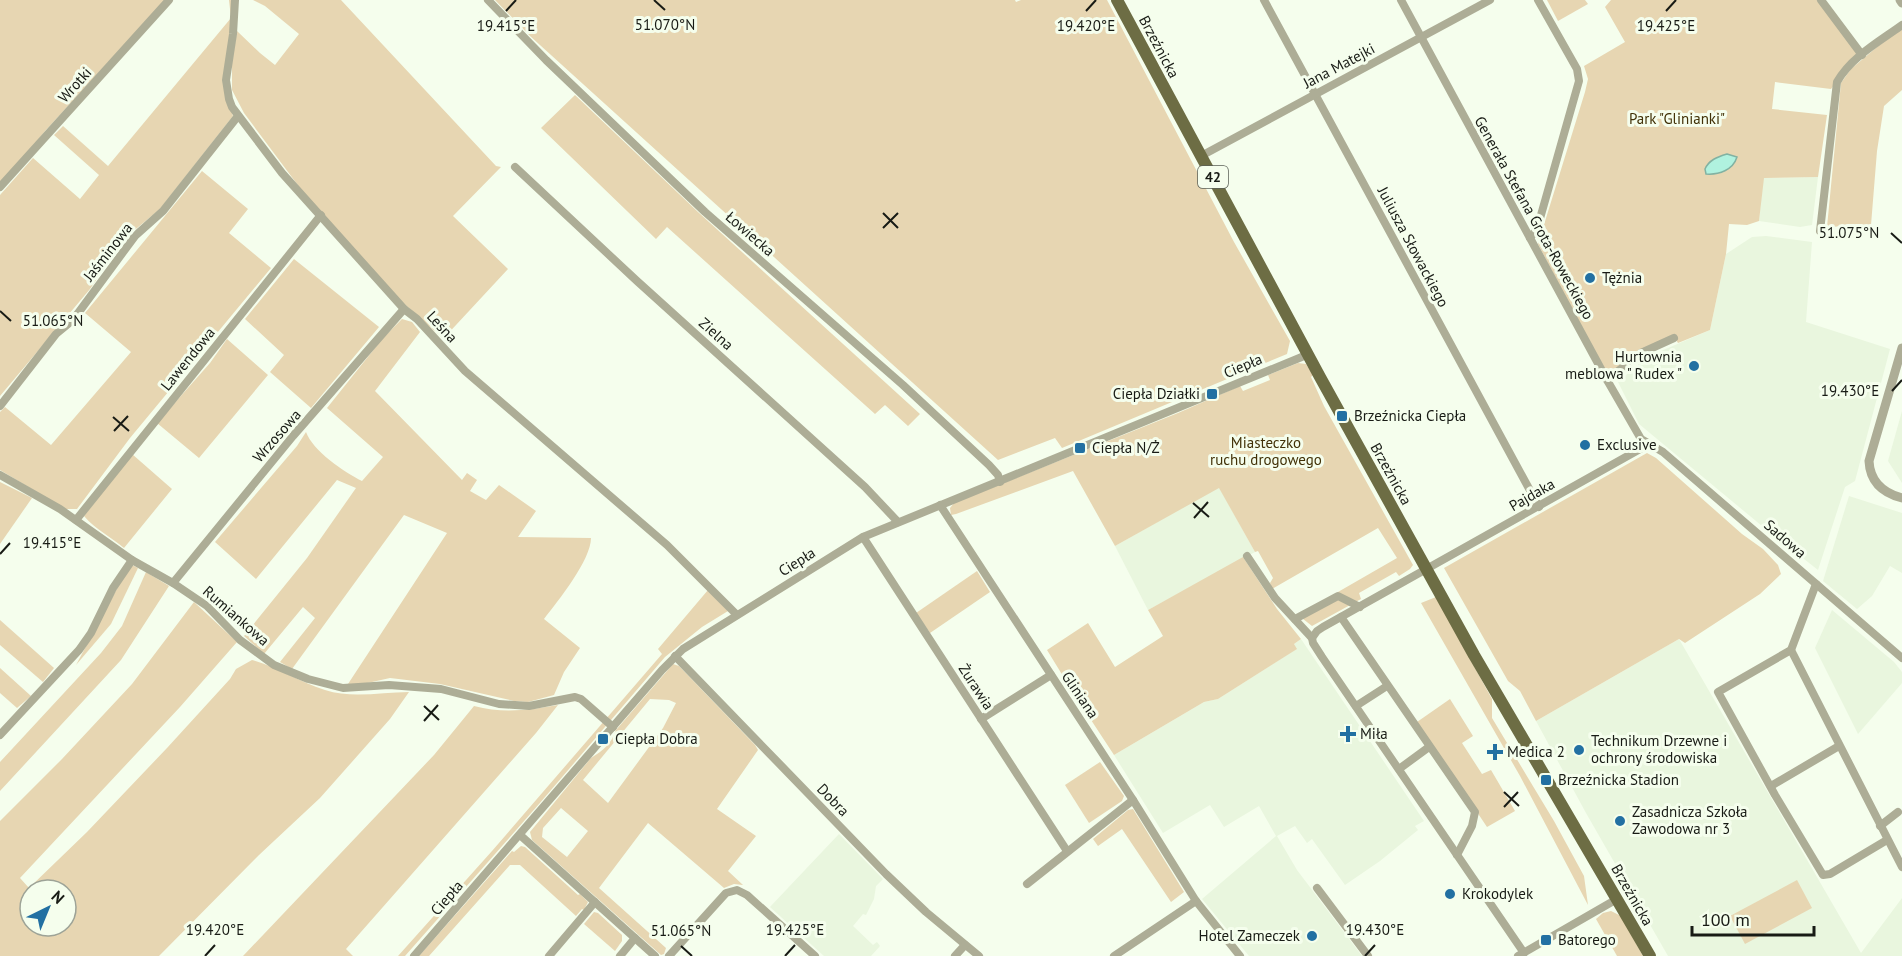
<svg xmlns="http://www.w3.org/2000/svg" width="1902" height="956" viewBox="0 0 1902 956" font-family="'PT Sans',sans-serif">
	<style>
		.built { fill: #e9f6de }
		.green { fill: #e7d6b2; fill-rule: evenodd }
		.water { fill: #b0f2df; stroke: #82b2a2; stroke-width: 1.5 }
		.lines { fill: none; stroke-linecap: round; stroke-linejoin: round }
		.minor { stroke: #adad96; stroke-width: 8 }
		.tertiary { stroke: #adad96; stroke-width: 9 }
		.primary { stroke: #6d6d44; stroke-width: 12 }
		.ticks { fill: none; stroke: #181b15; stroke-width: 2 }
		.poi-dot { fill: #2270a2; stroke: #f5feed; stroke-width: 2 }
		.labels { text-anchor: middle; stroke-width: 6; stroke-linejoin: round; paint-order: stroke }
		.shield { fill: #f5feed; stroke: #5a5f56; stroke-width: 1.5 }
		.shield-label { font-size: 14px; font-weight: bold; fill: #181b15 }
		.street-label { font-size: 15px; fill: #181b15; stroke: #f5feed }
		.park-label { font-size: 15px; fill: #413107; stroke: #f5feed }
		.poi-label { font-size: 15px; fill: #181b15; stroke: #f5feed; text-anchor: start }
		.ticks-label { font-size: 15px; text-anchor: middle; fill: #181b15; stroke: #f5feed; stroke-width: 6; stroke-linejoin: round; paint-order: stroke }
	</style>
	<rect width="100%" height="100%" fill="#f5feed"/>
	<g class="built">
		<polygon points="1818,177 1812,225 1800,227 1759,221 1763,178"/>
		<polygon points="1766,236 1812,242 1806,322 1890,349 1855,481 1845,487 1818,570 1762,526 1639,424 1618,382 1647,357 1710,330 1726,254 1752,237"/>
		<polygon points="1902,411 1902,483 1888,461"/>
		<polygon points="1219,487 1255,552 1148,610 1115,546"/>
		<polygon points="1849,496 1902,513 1902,573 1890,566 1872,596 1857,609 1823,581"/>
		<polygon points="1832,610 1894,662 1902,672 1902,683 1858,734 1815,648"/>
		<polygon points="1301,639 1424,821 1415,826 1418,830 1380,861 1345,885 1312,839 1307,843 1295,826 1277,836 1297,870 1362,956 1249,956 1202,899 1276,836 1259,806 1224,827 1210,805 1163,833 1114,755 1204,702 1218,699 1296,649 1294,644"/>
		<polygon points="1679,639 1861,953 1902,898 1902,956 1668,956 1586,813 1536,721"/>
		<polygon points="839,834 883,879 876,886 874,899 866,915 863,914 853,926 873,945 877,942 880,946 871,956 824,956 770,907"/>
	</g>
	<g class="green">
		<polygon points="0,0 165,0 46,130 0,185"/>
		<polygon points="229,0 232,0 232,18 223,84 233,116 160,209 125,238 90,289 0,396 0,195 33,158 80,199 99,175 54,135 63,126 108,166 231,18"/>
		<polygon points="253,0 341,0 496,166 501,167 453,216 508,269 443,339 400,300 306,196 244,113 232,90 232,62 237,31 260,53 275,65 299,34 265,6"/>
		<polygon points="495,0 1015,0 1016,2 1021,0 1107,0 1234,242 1290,341 1287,354 1062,448 1055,438 998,460 530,36"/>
		<polygon points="1547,0 1585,0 1588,4 1558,21"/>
		<polygon points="1611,0 1817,0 1858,54 1831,89 1775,82 1772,109 1827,115 1818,177 1764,178 1759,221 1747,225 1729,224 1726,254 1710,330 1678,343 1673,335 1607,377 1538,244 1585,92 1588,79 1584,66 1625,42 1605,7"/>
		<polygon points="1902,26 1902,90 1884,106 1877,151 1871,225 1827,227 1841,83 1851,69"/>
		<polygon points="575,95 698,212 920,414 908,426 885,405 875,414 667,227 656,239 541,128"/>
		<polygon points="202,171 248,209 229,233 271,268 130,438 77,509 65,509 0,470 0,412 5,407 51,445 131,352 85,313"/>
		<polygon points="294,259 379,327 311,408 270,372 284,355 245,319"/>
		<path d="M402,319L412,322L420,332L375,391L462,480L467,473L477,480L470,491L486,500L499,485L536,511L518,537L591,538C591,560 558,601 544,619L580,648L564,672L554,695L528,702L514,701L440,684L390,678L363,684H348L447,533L404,515L292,669L280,662L315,618L303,607L264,654L244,636L307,558L356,488L337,480L256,579L215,542L297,446L306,432C313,451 344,472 362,481L383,457L327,408L383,338Z"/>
		<polygon points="227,339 268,375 199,458 157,423 210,363"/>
		<polygon points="1298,363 1306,364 1313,375 1311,377 1324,406 1413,565 1410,569 1399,576 1396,572 1359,593 1361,599 1312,626 1298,615 1397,558 1378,528 1272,589 1270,583 1273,578 1258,551 1255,552 1219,488 1115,546 1073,471 956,514 951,515 950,508 954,503 1178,413 1240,386 1243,391 1270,380 1268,375"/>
		<polygon points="1647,453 1656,458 1742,534 1763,549 1778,565 1781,574 1760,594 1685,643 1679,639 1536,721 1520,691 1508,681 1444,568"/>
		<path d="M132,454L172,489L124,548C111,537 95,529 84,516Z"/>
		<polygon points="0,482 32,498 0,544"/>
		<polygon points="1243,557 1277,609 1301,639 1294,644 1297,649 1218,699 1204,702 1114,755 1074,694 1047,650 1088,623 1115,667 1163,636 1148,610"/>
		<polygon points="132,565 138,568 111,624 76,665 120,583"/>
		<polygon points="977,571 990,592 930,633 916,613"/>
		<polygon points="146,572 169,586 121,660 0,791 0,762 101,653 122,626"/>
		<polygon points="708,590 728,611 702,627 665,657 539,804 405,956 398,956 492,851 662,654 658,649"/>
		<polygon points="1436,597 1492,699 1492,718 1554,821 1584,876 1588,905 1520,776 1421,603"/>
		<path d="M194,602L237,642L180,707L20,878L29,888L87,832L167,748L230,679L236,669L252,660C277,667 299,682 325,690C352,699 382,692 409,692L390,719L320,798L259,855L159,956H0V821L62,759L132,684ZM30,890H66V926H30Z"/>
		<polygon points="0,620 54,668 43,682 0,645"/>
		<path d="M673,664L679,666L755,745L758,750L717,809L756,836L728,871L743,885L734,884L724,888L648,823L599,888L666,948L664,954L661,955L532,840L530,832L591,758C604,750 611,744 616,730ZM650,699L669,700L676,703L663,728L608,803L583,780ZM561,808L588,831L567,857L542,837L543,828Z"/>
		<polygon points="0,668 31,696 17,708 0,693"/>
		<polygon points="1450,699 1473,736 1462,743 1482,774 1491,770 1515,811 1487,827 1417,722"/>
		<path d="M558,705L536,733L346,949L353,956H243L434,755L474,706C503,714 530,710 558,705Z"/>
		<polygon points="1100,762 1124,796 1122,801 1089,823 1065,785"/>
		<polygon points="1133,809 1184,892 1171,902 1122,829 1098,846 1093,839 1128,810"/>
		<polygon points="521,846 525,847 578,895 580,894 588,902 584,910 582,909 576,916 520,865 510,865 429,956 419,956 512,851 514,852"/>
		<polygon points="1797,880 1812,908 1745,944 1730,916"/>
		<polygon points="1611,911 1621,916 1643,956 1617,956 1596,919 1603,913"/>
		<polygon points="594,912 598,913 622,935 622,941 615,951 584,924"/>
	</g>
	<path class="water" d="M1727,154L1737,157C1733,170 1719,175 1706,174L1705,169C1709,160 1717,157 1727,154Z"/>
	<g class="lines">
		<g class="minor">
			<polyline points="235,0 233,34 226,80 229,99 232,107 282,173 404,309 417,319 465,371 667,545 737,615"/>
			<polyline points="488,0 546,60 705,212 903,385 989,465 998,475 1000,482"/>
			<polyline points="1264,0 1539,507"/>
			<polyline points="1401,0 1607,380 1641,439 1663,452 1902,658"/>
			<polyline points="1821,0 1862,55"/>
			<polyline points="1201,156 1490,0"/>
			<polyline points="515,167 637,281 865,487 898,522"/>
			<polyline points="0,187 169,0"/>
			<path d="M1820,231L1837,82C1851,57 1880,41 1902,25"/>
			<polyline points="1530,238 1537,229 1579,81 1577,69 1538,0"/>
			<polyline points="1607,380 1641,353 1674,338"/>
			<polyline points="0,406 56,334 73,320 135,236 163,211 238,116"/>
			<polyline points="0,475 60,509 132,560 173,583 207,606 240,640 274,665 308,679 343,688 389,685 441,689 499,704 529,706 575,697 581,699 613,727"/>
			<polyline points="940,505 1133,800 1196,901 1240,956"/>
			<polyline points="76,520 321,215"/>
			<polyline points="863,537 1067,851"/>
			<polyline points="1247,556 1275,598 1312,638 1313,643 1322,657 1524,953"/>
			<polyline points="173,583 293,436 404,309"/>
			<polyline points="1816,584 1791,650 1718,692 1775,795 1823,875 1830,874 1887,840"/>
			<polyline points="1341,617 1475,812 1472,826 1457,855"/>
			<polyline points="1295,619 1338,596 1360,607"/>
			<polyline points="1312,638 1317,631 1323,627 1649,444"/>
			<polyline points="1791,650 1902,867"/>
			<polyline points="675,656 886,874 926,912 979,956"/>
			<polyline points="1356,706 1387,686"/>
			<polyline points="981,719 1051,675"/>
			<polyline points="0,735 79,650 91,633 113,588 132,560"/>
			<polyline points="1399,769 1429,747"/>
			<polyline points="1771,786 1839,746"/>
			<polyline points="1880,826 1898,812"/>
			<polyline points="520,835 655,956"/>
			<polyline points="1027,884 1133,800"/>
			<polyline points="1317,888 1368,956"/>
			<polyline points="414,956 662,670 683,649 863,537 1309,354"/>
			<polyline points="549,956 595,902"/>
			<polyline points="620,956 635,938"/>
			<polyline points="669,956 726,893 737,890 747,895 815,956"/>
			<polyline points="955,956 965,945"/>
			<polyline points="1114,956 1196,901"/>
			<polyline points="1518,956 1617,899"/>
		</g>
		<g class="tertiary">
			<polyline points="1900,0 1902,3"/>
			<path d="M1902,348L1869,461C1870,482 1883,493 1902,498"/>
		</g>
		<polyline class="primary" points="1117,0 1320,377 1474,655 1650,956"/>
	</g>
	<path class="ticks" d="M654,0L665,10M506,11L516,0M1086,11L1096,0M1666,11L1676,0M883,213L898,228M883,228L898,213M1891,233L1902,243M0,311L11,321M1892,391L1902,380M113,417L129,431M114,431L128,416M1193,503L1209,517M1194,518L1208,502M0,554L10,543M424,706L439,720M424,721L438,705M1504,792L1519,806M1504,807L1518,792M681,946L692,956M205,956L215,945M785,956L795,945M1365,956L1375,945"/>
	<g class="poi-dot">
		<circle cx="1590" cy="278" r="6"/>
		<circle cx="1694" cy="366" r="6"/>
		<rect x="1206" y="388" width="12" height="12" rx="3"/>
		<rect x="1336" y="410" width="12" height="12" rx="3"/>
		<circle cx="1585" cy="445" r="6"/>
		<rect x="1074" y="442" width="12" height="12" rx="3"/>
		<path d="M1345 725h6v6h6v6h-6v6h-6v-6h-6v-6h6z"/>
		<rect x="597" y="733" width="12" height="12" rx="3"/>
		<circle cx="1579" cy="750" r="6"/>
		<path d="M1492 743h6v6h6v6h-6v6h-6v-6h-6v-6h6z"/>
		<rect x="1540" y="774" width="12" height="12" rx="3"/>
		<circle cx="1620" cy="821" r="6"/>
		<circle cx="1450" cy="894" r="6"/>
		<circle cx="1312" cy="936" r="6"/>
		<rect x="1540" y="934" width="12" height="12" rx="3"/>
	</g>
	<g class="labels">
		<rect class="shield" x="1198" y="166" width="30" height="22" rx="4.5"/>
		<g class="shield-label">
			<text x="1213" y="182">42</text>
		</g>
		<g class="street-label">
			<text transform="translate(1159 47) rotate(62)" y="5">Brzeźnicka</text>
			<text transform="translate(1339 66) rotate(-28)" y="5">Jana Matejki</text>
			<text transform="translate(75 85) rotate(-48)" y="5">Wrotki</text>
			<text transform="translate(1534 218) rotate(61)" y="5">Generała Stefana Grota-Roweckiego</text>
			<text transform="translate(750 234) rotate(41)" y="5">Łowiecka</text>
			<text transform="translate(1413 247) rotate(62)" y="5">Juliusza Słowackiego</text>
			<text transform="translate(108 252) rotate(-52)" y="5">Jaśminowa</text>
			<text transform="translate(442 327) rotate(47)" y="5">Leśna</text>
			<text transform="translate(716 334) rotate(42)" y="5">Zielna</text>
			<text transform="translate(188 359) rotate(-51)" y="5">Lawendowa</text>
			<text transform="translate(1243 366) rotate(-23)" y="5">Ciepła</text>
			<text transform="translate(277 436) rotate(-49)" y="5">Wrzosowa</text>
			<text transform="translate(1391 474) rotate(61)" y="5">Brzeźnicka</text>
			<text transform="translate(1532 495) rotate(-30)" y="5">Pajdaka</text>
			<text transform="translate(1785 539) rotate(41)" y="5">Sadowa</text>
			<text transform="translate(797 562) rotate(-32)" y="5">Ciepła</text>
			<text transform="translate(236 616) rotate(41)" y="5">Rumiankowa</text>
			<text transform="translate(976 687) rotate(57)" y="5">Żurawia</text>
			<text transform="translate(1080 695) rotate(56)" y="5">Gliniana</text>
			<text transform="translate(833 800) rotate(46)" y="5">Dobra</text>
			<text transform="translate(1632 895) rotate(60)" y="5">Brzeźnicka</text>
			<text transform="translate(447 898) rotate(-49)" y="5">Ciepła</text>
		</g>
		<g class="park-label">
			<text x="1677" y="124">Park "Glinianki"</text>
			<text x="1266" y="448">Miasteczko<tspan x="1266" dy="17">ruchu drogowego</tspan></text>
		</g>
		<g class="poi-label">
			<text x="1602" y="283">Tężnia</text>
			<text x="1682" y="362" text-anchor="end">Hurtownia<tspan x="1682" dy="17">meblowa " Rudex "</tspan></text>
			<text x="1200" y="399" text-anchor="end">Ciepła Działki</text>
			<text x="1354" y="421">Brzeźnicka Ciepła</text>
			<text x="1597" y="450">Exclusive</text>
			<text x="1092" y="453">Ciepła N/Ż</text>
			<text x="1360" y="739">Miła</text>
			<text x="615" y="744">Ciepła Dobra</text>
			<text x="1591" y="746">Technikum Drzewne i<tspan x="1591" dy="17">ochrony środowiska</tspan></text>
			<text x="1507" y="757">Medica 2</text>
			<text x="1558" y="785">Brzeźnicka Stadion</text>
			<text x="1632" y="817">Zasadnicza Szkoła<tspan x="1632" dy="17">Zawodowa nr 3</tspan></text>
			<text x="1462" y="899">Krokodylek</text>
			<text x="1300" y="941" text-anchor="end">Hotel Zameczek</text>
			<text x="1558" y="945">Batorego</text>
		</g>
	</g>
	<g class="ticks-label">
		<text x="665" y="30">51.070°N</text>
		<text x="506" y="31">19.415°E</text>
		<text x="1086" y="31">19.420°E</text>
		<text x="1666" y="31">19.425°E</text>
		<text x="1849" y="238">51.075°N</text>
		<text x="53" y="326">51.065°N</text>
		<text x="1850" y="396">19.430°E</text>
		<text x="52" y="548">19.415°E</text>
		<text x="215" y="935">19.420°E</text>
		<text x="795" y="935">19.425°E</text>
		<text x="1375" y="935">19.430°E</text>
		<text x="681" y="936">51.065°N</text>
	</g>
	<g transform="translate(48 908) rotate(43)"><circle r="28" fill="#f5feed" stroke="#9da397" stroke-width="1.5"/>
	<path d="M0-4.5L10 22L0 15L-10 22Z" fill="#2270a2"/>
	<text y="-9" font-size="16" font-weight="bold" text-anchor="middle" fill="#181b15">N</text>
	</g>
	<path d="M1692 926v9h122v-9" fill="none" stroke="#181b15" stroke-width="3"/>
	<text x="1701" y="926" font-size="18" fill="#181b15" stroke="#f5feed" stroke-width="4.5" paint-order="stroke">100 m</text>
</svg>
